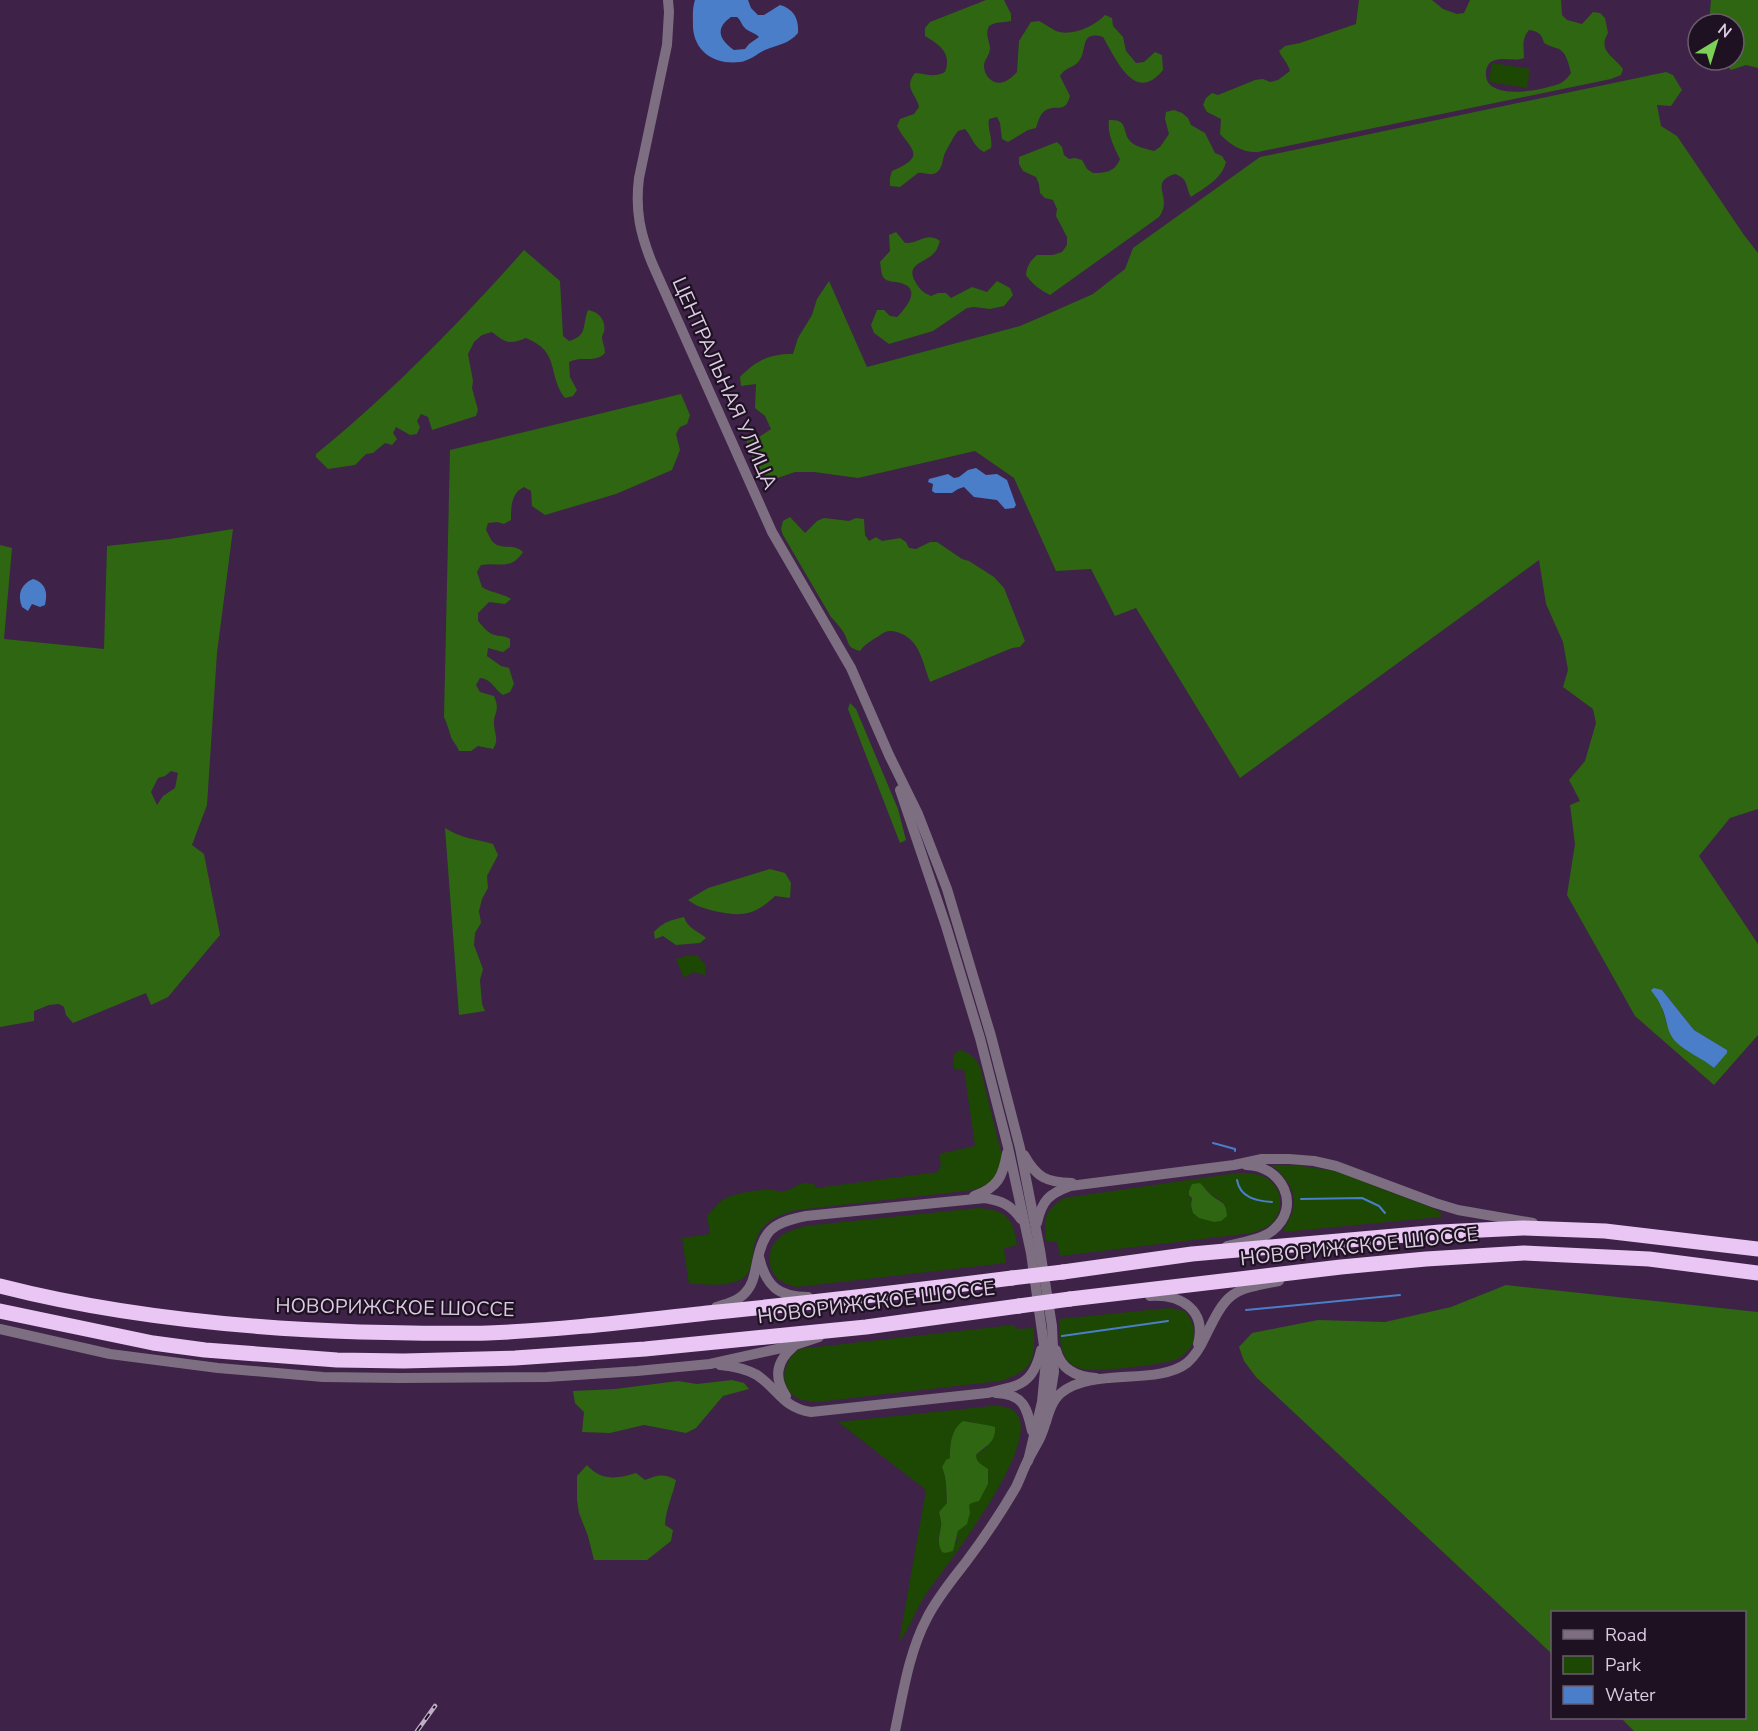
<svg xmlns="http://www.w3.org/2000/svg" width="1758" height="1731" viewBox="0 0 1758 1731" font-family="'Nunito Sans',sans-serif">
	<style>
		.green { fill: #1c4803; fill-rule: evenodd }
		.forest { fill: #2f6611; fill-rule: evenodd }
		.water { fill: #4a7ec9; fill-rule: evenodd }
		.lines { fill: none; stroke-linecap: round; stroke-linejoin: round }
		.stream { stroke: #4a7ec9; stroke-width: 2 }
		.minor { stroke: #7d6f81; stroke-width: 10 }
		.highway { stroke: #e9c6f4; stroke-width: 15 }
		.rail-casing { stroke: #c0adc7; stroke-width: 4.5 }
		.rail { stroke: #1e1222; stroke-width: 2; stroke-dasharray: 7; stroke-linecap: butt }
		.highway-bridge { stroke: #e9c6f4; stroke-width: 15 }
		.labels { text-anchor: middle; stroke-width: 4.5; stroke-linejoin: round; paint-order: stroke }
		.street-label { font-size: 20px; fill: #dbcae1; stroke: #1e1222 }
	</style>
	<rect width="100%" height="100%" fill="#3e2247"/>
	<g class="green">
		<polygon points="1492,63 1530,69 1527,88 1489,82"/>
		<polygon points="697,955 705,964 705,975 693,972 684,978 676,959 686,956"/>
		<path d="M960,1050C970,1053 975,1057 980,1067L1001,1152C1004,1174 992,1184 973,1190L797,1210C733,1225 766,1267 740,1280C725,1287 705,1284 689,1284L682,1238L710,1234L707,1216C712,1211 718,1203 724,1199C733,1194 754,1190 765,1190C771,1189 777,1192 784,1191C797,1189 797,1180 814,1184L816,1188L938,1172L941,1164L939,1154L975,1146L964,1069H954C953,1061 951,1054 960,1050Z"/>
		<path d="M1271,1165H1294L1335,1171L1435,1209L1441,1213V1217L1283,1232C1285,1224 1291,1218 1293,1210C1297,1190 1286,1177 1271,1165Z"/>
		<path d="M1237,1173C1246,1173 1256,1173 1265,1177C1282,1186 1285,1208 1273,1222C1267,1228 1259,1230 1252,1233L1060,1256L1057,1242L1046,1241C1043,1219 1045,1210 1064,1198ZM1206,1188L1210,1194L1223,1202L1199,1218L1193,1212L1189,1191Z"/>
		<path d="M978,1208C1006,1210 1013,1217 1017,1245L1004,1248L1006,1263L797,1287C780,1284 767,1273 770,1254C771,1248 774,1242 779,1238C786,1231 796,1229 805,1226Z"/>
		<path d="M1169,1308L1185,1311C1198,1327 1199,1346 1179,1358C1168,1365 1096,1372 1082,1369C1079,1368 1073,1366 1070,1363C1059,1353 1060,1333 1059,1319Z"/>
		<path d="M1013,1325L1017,1329L1034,1328C1035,1362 1033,1370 1000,1381L817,1402C812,1401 806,1401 802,1400C777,1391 781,1363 799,1349Z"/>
		<path d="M992,1406C1000,1406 1007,1406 1014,1411C1048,1438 944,1568 926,1594C916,1609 910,1628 899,1642L926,1490L838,1422ZM968,1421L976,1424L992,1426L986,1448L976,1455V1459L978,1463L972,1503L969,1505L970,1513L958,1531L956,1544L938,1537L942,1525L939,1512L947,1503C946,1490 947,1479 942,1467L950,1458V1446Z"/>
	</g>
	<g class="forest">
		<path d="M986,0H1004L1011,14V21C1003,23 996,21 989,26C985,35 989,39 990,48C990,56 984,59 984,66C984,77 995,87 1006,81C1010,79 1014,75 1017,72L1019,41L1031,22L1039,21C1045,24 1050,28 1056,31C1071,37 1095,26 1105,15L1112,18L1113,26L1123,37L1126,51L1136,63L1144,62L1155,52L1162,55L1163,70C1135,105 1116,59 1103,37C1079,30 1088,50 1079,61C1074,68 1065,67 1060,76L1070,96C1065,114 1058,104 1046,110C1040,113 1038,122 1036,128L1028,130L1008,142L1002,139L1000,123L997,117L989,119C987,129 993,138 991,148L984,152C973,146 973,138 965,129L958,131C953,137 949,146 945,153C942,159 943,172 933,174C929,175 922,172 918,173L900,187L890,186V178L892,171C930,155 908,149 897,126L900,119L914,114L919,107C916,93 903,88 915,73C927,74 934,78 945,72C952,53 940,45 925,36V28L930,22Z"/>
		<path d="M1359,0H1432L1443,9L1457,14L1464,13L1470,0H1561L1562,15L1567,20L1582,24L1593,12L1600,13L1605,18L1608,33C1597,51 1614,56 1623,69L1621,75L1611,79L1258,152C1243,153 1230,145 1220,134L1221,119L1207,112L1203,105L1206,98L1212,93L1218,95L1255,80L1263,79L1270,82L1278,80L1290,71C1288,63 1282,58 1279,51L1285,46L1300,43L1356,24ZM1529,30C1538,31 1542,34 1544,43C1549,46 1554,47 1559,49C1567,53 1569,66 1571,73C1568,77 1566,80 1561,83C1545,90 1483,103 1486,72C1486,68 1489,62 1493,61C1502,56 1514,62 1524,58C1524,46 1521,40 1529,30Z"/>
		<polygon points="1711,0 1758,0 1758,68 1746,65 1731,70 1722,60 1734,60 1734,24 1709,24"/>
		<path d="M1666,72L1673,75L1682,90L1671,106L1657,105L1661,126L1677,136L1744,235L1758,253V809L1730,818L1699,856L1758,944V1035L1714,1085L1635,1016L1567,895L1575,844L1570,805L1580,801L1569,780L1585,761L1596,723L1593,709L1563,687L1568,670L1563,642L1546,604L1539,560L1240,778L1136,608L1115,616L1091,569L1056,571L1014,478L975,451L858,478L814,472H795L763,483L746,440L759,437L771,429L765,416L755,408L756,384L741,386L740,377C757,360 769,354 793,354L798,338L812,315L817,299L829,281L867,367L1020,326L1041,317L1093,294L1125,269L1133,248L1260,157ZM1662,990L1694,1030L1727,1050L1726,1053L1714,1068L1702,1058L1690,1052L1667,1025L1662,1007Z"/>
		<path d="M1174,110L1182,113L1188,118L1191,125L1205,133L1215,153L1222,156L1226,162C1222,179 1204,188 1191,197C1185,186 1189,179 1175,174C1147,183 1174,197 1159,217L1050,295C1040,290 1032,284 1026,275C1027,266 1030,261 1037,255H1053L1062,252L1067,245V237L1056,216L1057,209L1053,200L1045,198L1040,193L1039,184L1036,177L1023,171L1019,164V157L1057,142L1062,147L1064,155L1069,159L1075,158L1082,160L1087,169L1093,173C1105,173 1115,172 1120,159C1114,147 1107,134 1109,120C1130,119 1121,133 1131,142C1136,147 1147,149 1154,151L1160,147L1169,134L1165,119L1166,112Z"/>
		<path d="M896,232L905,243C919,244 926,231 940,241C938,246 937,251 933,254C925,263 904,264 916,283C920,290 924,293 931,296L938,293H946L951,298L972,287L987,292L997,281L1010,288L1013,295L1004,306L990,309L974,307L967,308L933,331L889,344L874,333L871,325L877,310H884L890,316L897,317C906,308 922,289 901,283C894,281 888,283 883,277C881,273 881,267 880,262L890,251L889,235Z"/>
		<path d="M524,250L560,281L563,336L569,341C588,336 582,325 588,310C600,312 606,321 604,332C603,334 602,336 602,337C602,342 605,347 605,353C595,364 582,355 569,362L570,377L577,390L573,396L565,398C547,375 561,352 526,338C509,345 506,343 492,332L482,335L474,342L468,354L473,381L472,388L478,410L476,416L432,430L428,417L421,414L417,421L420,427L417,434L410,435L396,427L393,433L397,439L392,445L385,443L373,453L366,454L355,465L328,469L316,457V454C390,394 461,321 524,250Z"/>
		<path d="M681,394L690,415L687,424L680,427L676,434L680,450L672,470L616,494L545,515L532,506L531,491L524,487C511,493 511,507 511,520L504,524L497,522L488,523L486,530C488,533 491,541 494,543C502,550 514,543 523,552C510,571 500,562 481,565L477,572L482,587C491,593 502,593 511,599L505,604L489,602L478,613V621C482,625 488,634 495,635C501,637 504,635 510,639V647L503,652L488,648L487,656L501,666L509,668L514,684L510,692L503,695C494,689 492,679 480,678L476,685L480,692L494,696C501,712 493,712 494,725C495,735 499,740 493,749L478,746L471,751H459C457,745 453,742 451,737C449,730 447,724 444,717L450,450Z"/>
		<path d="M790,517L805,533L817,521L824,518L849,521L856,518L864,519L865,535L869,541L876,537L882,541L900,538L906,542L909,548L916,549L930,542H937L962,559L969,561L994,577L1004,588L1025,641L1020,647L1012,648L930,682C922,661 920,639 897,632C889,630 885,631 879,636C872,640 865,644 860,651C846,647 850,644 844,633C840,627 836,622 831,617L783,535L781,529L783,521Z"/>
		<path d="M233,529L217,653L207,805L192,845L204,854L220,935L168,997L151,1005L146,993L73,1023L66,1015L64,1007L59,1004L49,1005L34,1011V1021L0,1027V545L12,548L4,639L104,649L107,546L170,539ZM171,771L178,773L175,788L163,796L157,805L151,792L158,778L165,776Z"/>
		<polygon points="850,703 856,709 898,809 906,840 900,843 848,709"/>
		<path d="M445,828C460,838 476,839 493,844L498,855L487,876L488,888L482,899L479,911L481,923L475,933L474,945L483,969L480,980L482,1004L485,1011L459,1015Z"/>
		<path d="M770,869L785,873L791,883L790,898L775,896C754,916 741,917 714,911C704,908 697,907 688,900L708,888Z"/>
		<path d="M684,917C688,929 697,930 706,938L700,943L676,945L663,936L655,939L654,932C665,921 669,921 684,917Z"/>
		<path d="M1200,1183C1204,1187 1206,1190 1210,1194C1219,1203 1226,1199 1227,1216L1221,1221L1214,1222L1199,1218L1193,1213L1191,1205L1192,1198L1189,1195V1191L1192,1184Z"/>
		<polygon points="1506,1285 1758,1312 1758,1731 1634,1731 1621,1718 1744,1718 1744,1612 1552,1612 1552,1654 1256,1377 1244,1361 1239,1347 1252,1333 1318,1320 1385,1322 1451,1307"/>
		<polygon points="732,1380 744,1383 749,1389 723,1396 696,1428 686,1433 644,1425 610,1433 582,1432 584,1412 575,1403 573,1391 615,1389 678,1381 697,1384"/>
		<path d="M963,1421L992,1426L995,1427C996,1443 985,1446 976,1455C976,1463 983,1465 988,1469V1484L979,1501L972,1503L969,1505L970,1513L967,1524L958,1531L953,1551L945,1553L942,1552C937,1543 939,1537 941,1527C942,1522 940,1517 939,1512L947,1503C946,1490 947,1479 942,1467L946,1460L950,1458C950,1444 951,1430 963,1421Z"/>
		<path d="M587,1465C601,1481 617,1479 636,1473L645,1480C657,1475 664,1473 676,1480C673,1495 666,1508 665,1525L673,1530L671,1541L647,1560H594L588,1536L579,1513L577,1500V1476Z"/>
	</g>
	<g class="water">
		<path d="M695,0H748L751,8L758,15H764L780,5C794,9 799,19 798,33C789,44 777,45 765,50C757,54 749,61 740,62C716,65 695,53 693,28C693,19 692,9 695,0ZM731,17H737C741,20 741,24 744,27C748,32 754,32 759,37L749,44L745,49L734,50C720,40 714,29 731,17Z"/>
		<polygon points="976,468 986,475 997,474 1007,480 1016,505 1014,508 1005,509 997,500 974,497 964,487 958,489 952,493 935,493 932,491 933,484 928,482 929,479 948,474 954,478 959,477 968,470"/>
		<path d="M33,579C46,583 48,593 45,605L40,607L32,604L28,611L22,607C17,594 21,584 33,579Z"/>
		<path d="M1654,988L1662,990L1694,1030L1727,1050V1053L1714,1068C1702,1058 1686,1052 1675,1041C1666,1031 1667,1017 1661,1006C1659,1000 1654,995 1651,990Z"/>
	</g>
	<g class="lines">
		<g class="stream">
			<polyline points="1213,1143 1235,1149 1235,1151"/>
			<path d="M1237,1180C1240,1198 1257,1201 1272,1202"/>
			<polyline points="1301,1199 1362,1198 1379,1206 1385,1213"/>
			<polyline points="1246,1310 1400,1295"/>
			<polyline points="1062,1336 1168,1321"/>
		</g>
		<g class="minor">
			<path d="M668,0L669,12L667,45L639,178C635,210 640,233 652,263L772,532L851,668L889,755L918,814L947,889L991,1036L1020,1148L1040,1250L1052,1326L1054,1372L1046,1422"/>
			<polyline points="900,790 946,926 980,1038 1008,1147 1031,1253 1046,1360 1042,1402 1028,1461"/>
			<path d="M1024,1155C1037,1178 1046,1182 1072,1183"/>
			<path d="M974,1196C998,1188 1003,1176 1007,1153"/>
			<path d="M1037,1223C1042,1200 1049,1194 1070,1186L1234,1165L1262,1159H1289L1314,1161L1336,1166L1435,1203L1458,1210L1533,1223"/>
			<path d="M1227,1246C1241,1242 1261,1240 1272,1231C1303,1207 1282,1165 1246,1165"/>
			<path d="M759,1257C766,1286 778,1297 808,1297"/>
			<path d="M1150,1296C1181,1294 1207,1310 1198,1344"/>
			<path d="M716,1307C726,1304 738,1301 745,1293C752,1286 754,1277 756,1267C763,1231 770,1223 806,1216L985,1198C1002,1201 1011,1205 1021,1219"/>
			<polyline points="0,1329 110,1354 218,1368 323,1377 400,1378 547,1377 637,1371 710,1364 795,1345 819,1337"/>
			<path d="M1056,1350C1061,1370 1077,1377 1096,1378"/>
			<path d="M720,1365C732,1366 746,1369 757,1375C778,1389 783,1408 811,1412L987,1393C1019,1386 1033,1385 1041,1350"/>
			<path d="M996,1393C1024,1394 1027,1408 1032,1431"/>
			<path d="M786,1396C773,1377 777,1361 793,1347"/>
			<path d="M895,1731C903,1693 909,1652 927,1618C937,1598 952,1580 966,1562C984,1538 1001,1513 1016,1487C1020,1479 1023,1470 1027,1462C1031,1454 1036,1446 1040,1438C1047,1424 1048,1404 1061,1393C1092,1367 1157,1386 1187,1363C1195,1356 1201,1346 1205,1337C1227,1292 1230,1290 1279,1281"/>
		</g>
		<g class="highway">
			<polyline points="1063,1272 1192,1254 1440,1232 1523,1228 1605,1231 1758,1249"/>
			<path d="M0,1286C117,1316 239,1328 360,1332C402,1333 445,1334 488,1333C561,1330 634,1321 707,1313C809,1303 910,1291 1012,1278"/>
			<polyline points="1070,1299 1341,1267 1426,1259 1524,1253 1649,1259 1758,1273"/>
			<polyline points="0,1311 153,1343 205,1350 337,1360 404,1361 515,1358 645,1349 866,1327 1019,1306"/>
		</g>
		<defs>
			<polyline id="rail" points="417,1731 435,1706"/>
		</defs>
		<use href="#rail" class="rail-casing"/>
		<use href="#rail" class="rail"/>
		<g class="highway-bridge">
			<polyline points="1012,1278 1063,1272"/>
			<polyline points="1019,1306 1070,1299"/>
		</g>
	</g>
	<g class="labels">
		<g class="street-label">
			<text transform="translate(725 383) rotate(66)" y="7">ЦЕНТРАЛЬНАЯ УЛИЦА</text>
			<text transform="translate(1359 1246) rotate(-6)" y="7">НОВОРИЖСКОЕ ШОССЕ</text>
			<text transform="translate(876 1302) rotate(-7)" y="7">НОВОРИЖСКОЕ ШОССЕ</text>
			<text transform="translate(395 1307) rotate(1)" y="7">НОВОРИЖСКОЕ ШОССЕ</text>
		</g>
	</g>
	<rect x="1551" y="1611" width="195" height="108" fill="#1e1222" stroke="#6a5c6e" stroke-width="1.5"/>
	<rect x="1563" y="1630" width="30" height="9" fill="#7d6f81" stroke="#6a5c6e" stroke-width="1.5"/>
	<text x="1605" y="1641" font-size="18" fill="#dbcae1">Road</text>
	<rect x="1563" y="1656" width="30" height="18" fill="#1c4803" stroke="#6a5c6e" stroke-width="1.5"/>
	<text x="1605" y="1671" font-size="18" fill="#dbcae1">Park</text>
	<rect x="1563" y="1686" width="30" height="18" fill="#4a7ec9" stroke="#6a5c6e" stroke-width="1.5"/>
	<text x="1605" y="1701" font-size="18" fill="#dbcae1">Water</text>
	<g transform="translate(1716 42) rotate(38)"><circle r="28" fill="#1e1222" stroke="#6a5c6e" stroke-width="1.5"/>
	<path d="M0-4.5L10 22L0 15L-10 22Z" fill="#7bd156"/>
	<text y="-9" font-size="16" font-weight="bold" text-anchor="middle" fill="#dbcae1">N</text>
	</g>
</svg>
